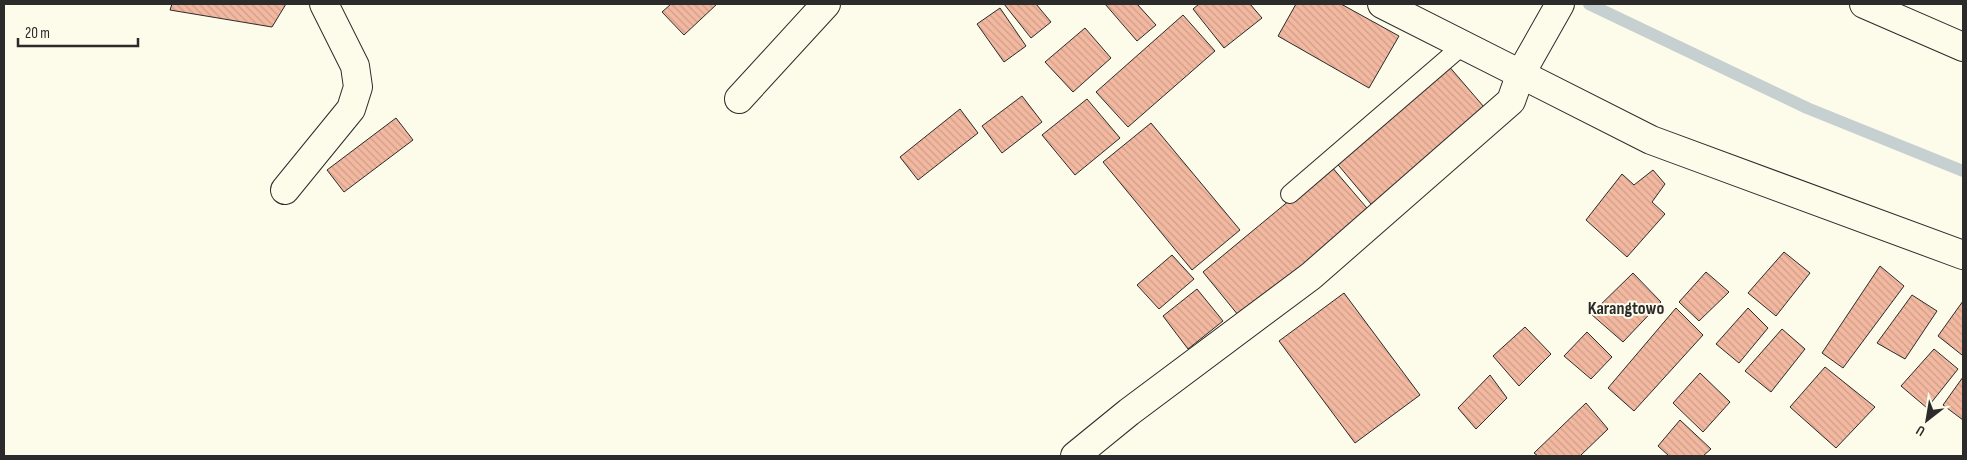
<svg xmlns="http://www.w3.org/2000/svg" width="1967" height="460" viewBox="0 0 1967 460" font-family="'Sofia Sans Condensed',sans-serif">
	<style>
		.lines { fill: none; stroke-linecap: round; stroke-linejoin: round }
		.stream { stroke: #c7d0d0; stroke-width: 12 }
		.building { fill: url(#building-back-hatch); stroke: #2b2b2b }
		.lane-casing { stroke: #2b2b2b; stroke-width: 20 }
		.street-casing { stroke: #2b2b2b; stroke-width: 30 }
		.secondary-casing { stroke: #2b2b2b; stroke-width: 30 }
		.highway-casing { stroke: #2b2b2b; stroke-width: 30 }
		.lane { stroke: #fdfbea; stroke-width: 18 }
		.street { stroke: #fdfbea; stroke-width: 28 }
		.secondary { stroke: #fdfbea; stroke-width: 28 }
		.highway { stroke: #fdfbea; stroke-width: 28 }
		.labels { text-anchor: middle; stroke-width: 4; stroke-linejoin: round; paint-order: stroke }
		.quarter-label { font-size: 18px; font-weight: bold; fill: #2b2b2b; stroke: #fdfbea }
	</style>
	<defs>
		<pattern id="building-back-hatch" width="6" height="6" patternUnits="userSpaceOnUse" patternTransform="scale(1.25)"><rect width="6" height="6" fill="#f2b8a0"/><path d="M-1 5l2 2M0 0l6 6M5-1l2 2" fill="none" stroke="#d09e8a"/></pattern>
	</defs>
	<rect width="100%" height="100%" fill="#fdfbea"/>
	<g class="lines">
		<polyline class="stream" points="1589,4 1807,108 1963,171"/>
	</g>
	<g class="building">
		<polygon points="172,4 286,4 272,27 170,10"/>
		<polygon points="671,4 717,4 684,35 662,12"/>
		<polygon points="1004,4 1036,4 1051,22 1031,38"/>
		<polygon points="1105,4 1137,4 1156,25 1137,41"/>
		<polygon points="1199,4 1250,4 1262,18 1224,48 1193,9"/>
		<polygon points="1296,4 1341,4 1399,36 1369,88 1278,36"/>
		<polygon points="1000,8 1026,46 1004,62 977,24"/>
		<polygon points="1183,15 1215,51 1128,127 1096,92"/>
		<polygon points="1085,28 1111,58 1073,92 1045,62"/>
		<polygon points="1447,64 1490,114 1376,210 1334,160"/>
		<polygon points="1022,96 1042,122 1002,153 982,126"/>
		<polygon points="1087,99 1120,138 1075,175 1042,135"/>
		<polygon points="960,109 978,133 918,180 900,157"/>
		<polygon points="396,118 413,140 344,192 327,170"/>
		<polygon points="1151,123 1240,230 1192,270 1103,162"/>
		<polygon points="1331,166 1372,214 1243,321 1203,272"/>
		<polygon points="1653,170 1665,184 1652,202 1665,214 1627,257 1586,220 1622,174 1634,185"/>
		<polygon points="1784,252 1810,273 1776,316 1748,293"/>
		<polygon points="1172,255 1194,279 1159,309 1137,285"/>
		<polygon points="1880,266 1904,286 1843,368 1822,353"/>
		<polygon points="1706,272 1729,292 1699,321 1679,302"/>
		<polygon points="1633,273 1661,302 1623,342 1591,314"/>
		<polygon points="1197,289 1223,321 1188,349 1163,316"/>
		<polygon points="1344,293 1420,395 1355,443 1279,341"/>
		<polygon points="1912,295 1937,311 1905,359 1877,343"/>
		<polygon points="1963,301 1963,354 1962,355 1938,336"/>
		<polygon points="1676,308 1703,335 1634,411 1608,388"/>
		<polygon points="1748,308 1768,328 1739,363 1716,344"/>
		<polygon points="1525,327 1551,354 1519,386 1493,356"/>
		<polygon points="1782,329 1805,349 1771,392 1745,371"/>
		<polygon points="1587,332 1612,357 1591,379 1564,356"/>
		<polygon points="1934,349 1958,369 1927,408 1901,386"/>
		<polygon points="1825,367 1875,407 1836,448 1790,407"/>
		<polygon points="1700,373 1730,402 1703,432 1673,403"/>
		<polygon points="1490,375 1507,398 1476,429 1458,408"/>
		<polygon points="1963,377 1963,420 1943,405"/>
		<polygon points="1586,403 1608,429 1580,456 1538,456 1534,453"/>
		<polygon points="1680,420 1711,449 1703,456 1669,456 1658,446"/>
	</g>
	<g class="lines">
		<defs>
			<polyline id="lane" points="1290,194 1462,46"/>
			<g id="street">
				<polyline points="739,99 826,4"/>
				<polyline points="285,190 351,109 358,87 355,66 324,4"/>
				<polyline points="1075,456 1129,412 1311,276 1511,101 1521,73 1560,4"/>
			</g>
			<polyline id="secondary" points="1382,4 1651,140 1963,255"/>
			<polyline id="highway" points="1864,4 1963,47"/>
		</defs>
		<use href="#lane" class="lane-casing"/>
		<use href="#street" class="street-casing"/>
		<use href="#secondary" class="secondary-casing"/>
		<use href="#highway" class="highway-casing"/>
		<use href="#lane" class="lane"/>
		<use href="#street" class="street"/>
		<use href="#secondary" class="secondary"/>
		<use href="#highway" class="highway"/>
	</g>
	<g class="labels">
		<g class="quarter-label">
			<text x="1626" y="314">Karangtowo</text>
		</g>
	</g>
	<rect width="1967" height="460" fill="none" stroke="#2b2b2b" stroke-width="10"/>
	<g transform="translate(1927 420) rotate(211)" stroke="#fdfbea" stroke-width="4" paint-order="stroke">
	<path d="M0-4L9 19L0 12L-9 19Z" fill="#2b2b2b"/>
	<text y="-8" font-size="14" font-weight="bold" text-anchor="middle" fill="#2b2b2b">U</text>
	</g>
	<path d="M18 38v8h120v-8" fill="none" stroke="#2b2b2b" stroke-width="2.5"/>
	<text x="25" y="38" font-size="15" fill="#2b2b2b" stroke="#fdfbea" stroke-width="4" paint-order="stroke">20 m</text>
</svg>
